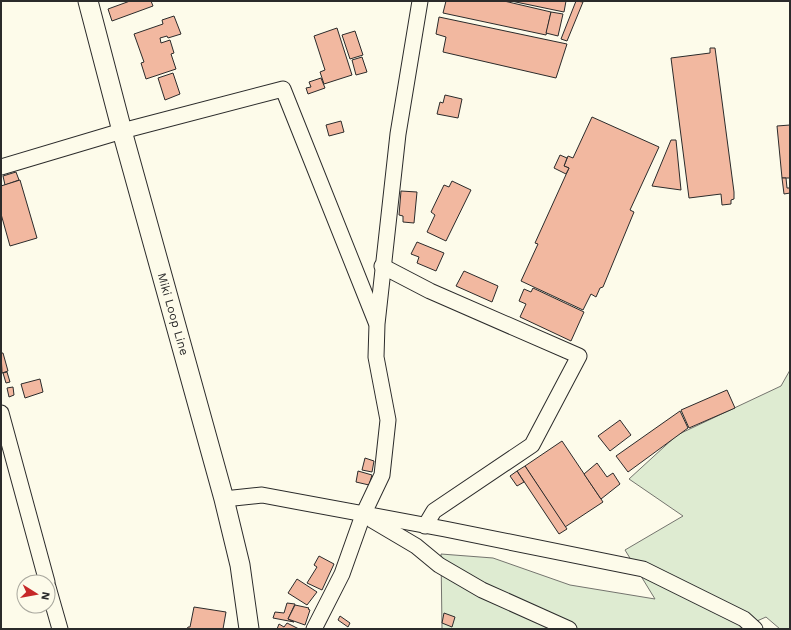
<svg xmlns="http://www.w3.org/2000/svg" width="791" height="630" viewBox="0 0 791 630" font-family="'Work Sans',sans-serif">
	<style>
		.green { fill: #deebd1; stroke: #74746e }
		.building { fill: #f2b8a0; stroke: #2b2b2b }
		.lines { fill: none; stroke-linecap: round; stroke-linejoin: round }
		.minor-casing { stroke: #2b2b2b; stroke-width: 17 }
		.major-casing { stroke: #2b2b2b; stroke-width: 21 }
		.minor { stroke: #fdfbea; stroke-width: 15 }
		.major { stroke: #fdfbea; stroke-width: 19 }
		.labels { text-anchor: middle; stroke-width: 3; stroke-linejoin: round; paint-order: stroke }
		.street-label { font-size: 12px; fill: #2b2b2b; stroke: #fdfbea }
	</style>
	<rect width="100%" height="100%" fill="#fdfbea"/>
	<polygon class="green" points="790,370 790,629 780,629 766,617 739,629 442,629 441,554 493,558 570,585 655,599 625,550 683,516 629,479 677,435 781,386"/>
	<g class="building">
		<polygon points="130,1 151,1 153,6 112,21 108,9"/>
		<polygon points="446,1 504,1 551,12 546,35 443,13"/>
		<polygon points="511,1 566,1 564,12"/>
		<polygon points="576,1 583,2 567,41 561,39"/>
		<polygon points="551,12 563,14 558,36 546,33"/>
		<polygon points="174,16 181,34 168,38 167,36 160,38 161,43 170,40 174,53 171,54 176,69 146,79 141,63 144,62 134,34 163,24 162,20"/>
		<polygon points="439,17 567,44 556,78 443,52 446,37 436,34"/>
		<polygon points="337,28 352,75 324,84 320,72 325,70 314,36"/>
		<polygon points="355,31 363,55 350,59 342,35"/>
		<polygon points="710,48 715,48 734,192 734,199 731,200 731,204 722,205 721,194 689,198 671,58 710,53"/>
		<polygon points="362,57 367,72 356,75 352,60"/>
		<polygon points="173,73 180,94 165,100 158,78"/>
		<polygon points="321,78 325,88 308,94 306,88 311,87 309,82"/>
		<polygon points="445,95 462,99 458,118 437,114 440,102 443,103"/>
		<polygon points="592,117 659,147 630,210 634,212 603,287 600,288 596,297 591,294 583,310 521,281 538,244 535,243 569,168 564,166 568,156 573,158"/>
		<polygon points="341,121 344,132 329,136 326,125"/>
		<polygon points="790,125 790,178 782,178 777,126"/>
		<polygon points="671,140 676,140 681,190 652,186"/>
		<polygon points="560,155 567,158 564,166 569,168 566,174 554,168"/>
		<polygon points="16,172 19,180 5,185 3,176"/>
		<polygon points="782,178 786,178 787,188 790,188 790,193 784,194"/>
		<polygon points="20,180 37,238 10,246 1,214 1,186"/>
		<polygon points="452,181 471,190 446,241 427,232 435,215 431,212 444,185 449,187"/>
		<polygon points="401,191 417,192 414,223 403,222 403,216 399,215"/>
		<polygon points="417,242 444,253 436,271 417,263 419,257 411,254"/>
		<polygon points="464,271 498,286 492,302 456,286"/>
		<polygon points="533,288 584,312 571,341 520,317 526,304 519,301 524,289 531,292"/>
		<polygon points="1,353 3,353 8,371 2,373"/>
		<polygon points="7,372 10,382 6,383 3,373"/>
		<polygon points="40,379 43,392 25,398 21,384"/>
		<polygon points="13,387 14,395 9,397 7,388"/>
		<polygon points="727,390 735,408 689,428 681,410"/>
		<polygon points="680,411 688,428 628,472 616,456"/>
		<polygon points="620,420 631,435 610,451 598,436"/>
		<polygon points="562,441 603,502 565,527 525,466"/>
		<polygon points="365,458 374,461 372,472 362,470"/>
		<polygon points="597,463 607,477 613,473 620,484 601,499 584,474"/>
		<polygon points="525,466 567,529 559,534 517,471"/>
		<polygon points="358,471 372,475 369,485 356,482"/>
		<polygon points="517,471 524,482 517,486 510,476"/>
		<polygon points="319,556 334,564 322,590 307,583 317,567 314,565"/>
		<polygon points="297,579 317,592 307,605 288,593"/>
		<polygon points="287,603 295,604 288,619 294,622 273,618 275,612 284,613"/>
		<polygon points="295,605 309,608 308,609 310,610 305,625 288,619"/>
		<polygon points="194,607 226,612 223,629 187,629 188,627 190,627"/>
		<polygon points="444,613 455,617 452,627 442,623"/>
		<polygon points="340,616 350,623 348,627 338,620"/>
		<polygon points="287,623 299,629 277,629 279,624 284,627"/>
	</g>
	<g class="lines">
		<defs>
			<g id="minor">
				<polyline points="1,167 122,131 283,89 376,322"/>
				<polyline points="382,266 430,291 579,356 532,445 434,511 425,526"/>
				<polyline points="1,413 47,582"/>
				<polyline points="224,499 262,495 445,529 643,569 744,619 755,629"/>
				<polyline points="372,520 416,546 439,565 482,590 569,629"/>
				<polyline points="48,587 60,629"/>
				<polyline points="314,629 342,574 363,515 382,475 388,420 376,357 377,324 398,134 420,1"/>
			</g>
			<polyline id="major" points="88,1 122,131 224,499 240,565 249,629"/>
		</defs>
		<use href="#minor" class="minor-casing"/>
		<use href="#major" class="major-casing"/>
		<use href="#minor" class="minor"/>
		<use href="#major" class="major"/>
	</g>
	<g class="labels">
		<g class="street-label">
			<text transform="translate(173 314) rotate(74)" y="4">Miki Loop Line</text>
		</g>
	</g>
	<rect width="791" height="630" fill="none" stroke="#2b2b2b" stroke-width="4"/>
	<g transform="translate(36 594) rotate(101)"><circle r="19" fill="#fdfbea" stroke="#a9a89e"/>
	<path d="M0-3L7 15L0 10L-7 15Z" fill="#c62828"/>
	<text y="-6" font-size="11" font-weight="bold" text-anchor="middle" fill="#2b2b2b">N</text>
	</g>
</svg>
